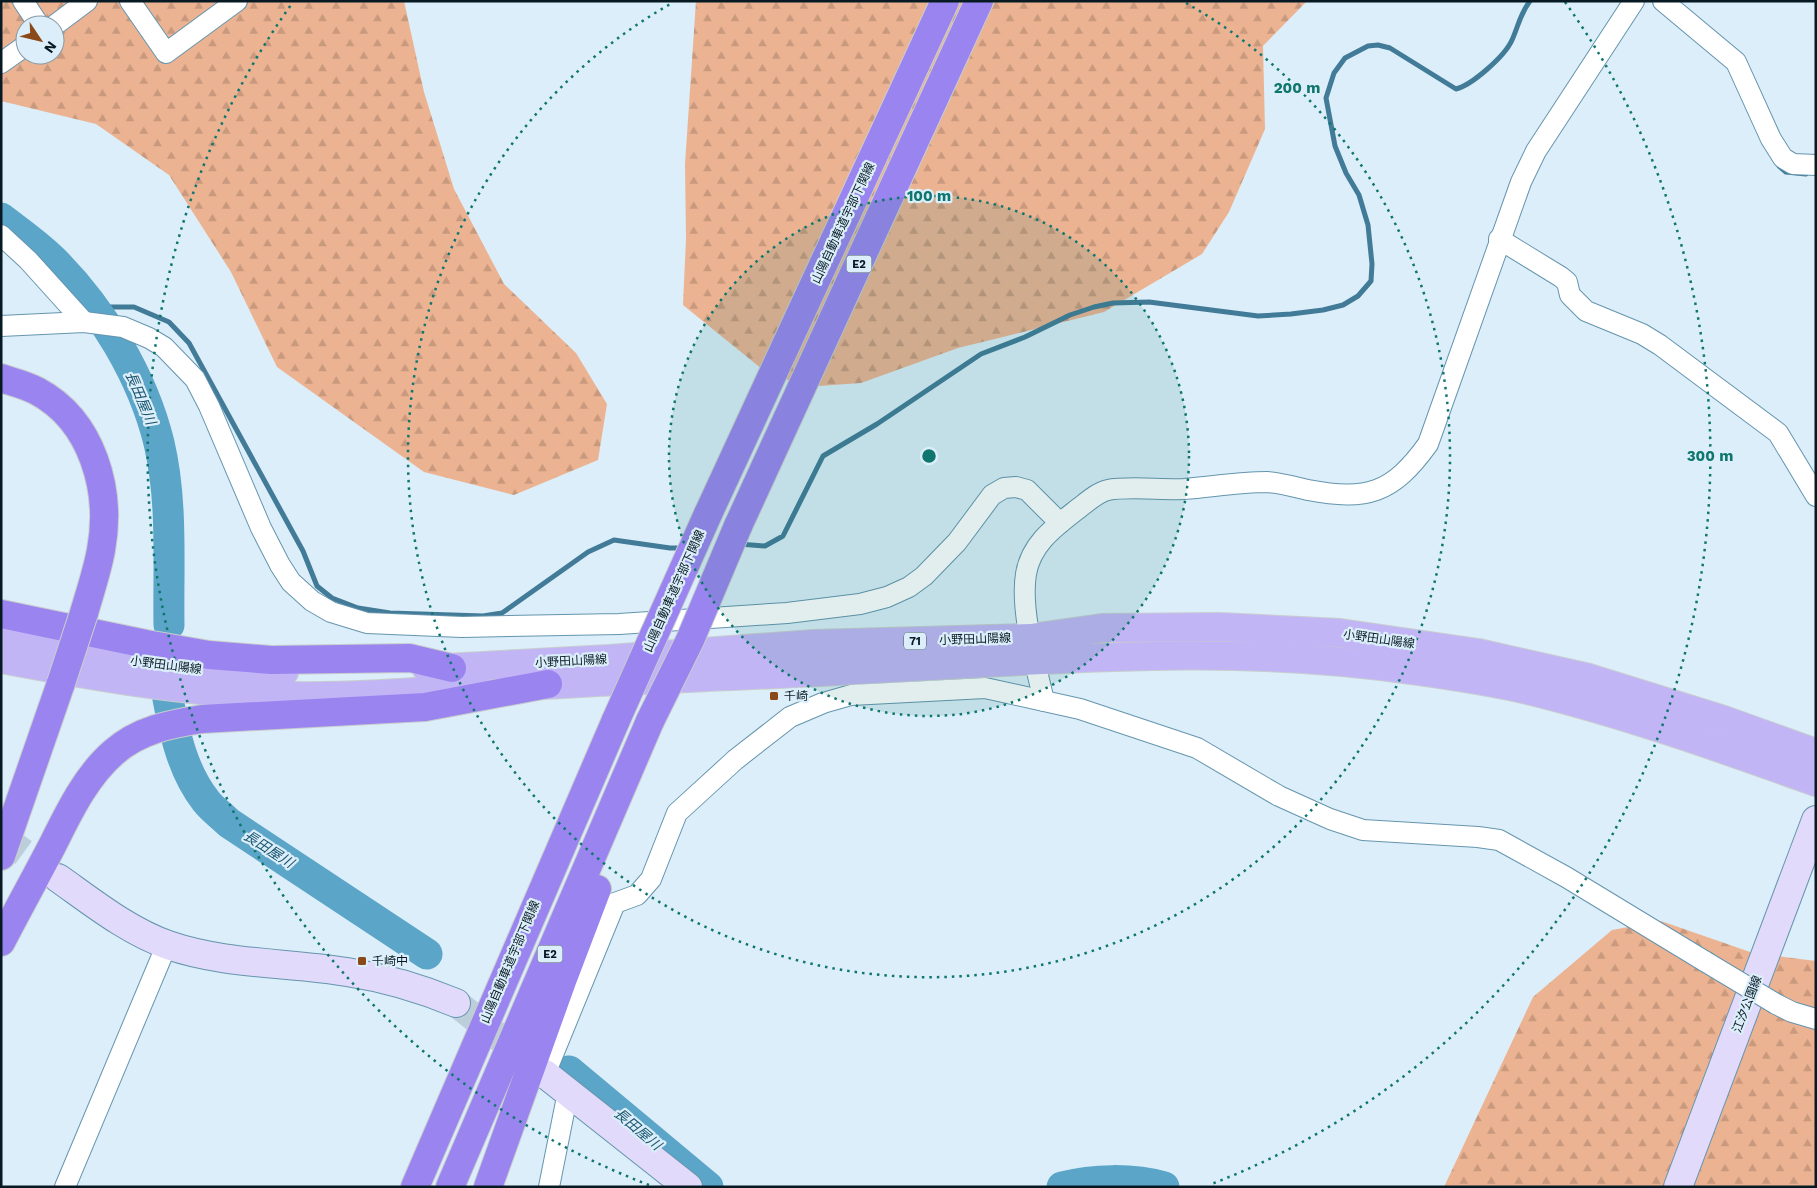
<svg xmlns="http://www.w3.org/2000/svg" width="1817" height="1188" viewBox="0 0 1817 1188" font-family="'Work Sans','Noto Sans JP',sans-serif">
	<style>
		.forest { fill: url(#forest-firs); fill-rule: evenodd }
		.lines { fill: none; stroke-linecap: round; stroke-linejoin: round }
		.stream { stroke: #427b98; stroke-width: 5 }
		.river { stroke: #5ba5c9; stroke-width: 31 }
		.secondary-tunnel { stroke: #bbced9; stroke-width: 28; stroke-dasharray: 28 14; stroke-linecap: butt }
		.street-casing { stroke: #6595ae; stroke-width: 22 }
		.secondary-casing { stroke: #6595ae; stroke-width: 30 }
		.primary-casing { stroke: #c8cdcf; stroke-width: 30 }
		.highway-casing { stroke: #c8cdcf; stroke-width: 30 }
		.street { stroke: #fff; stroke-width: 20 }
		.secondary { stroke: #e1dafa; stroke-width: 28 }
		.primary { stroke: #c2b5f5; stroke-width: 28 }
		.highway { stroke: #9a84ef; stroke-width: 28 }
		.street-bridge-casing { stroke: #6595ae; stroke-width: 22; stroke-linecap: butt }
		.highway-bridge-casing { stroke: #c8cdcf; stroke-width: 30; stroke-linecap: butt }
		.street-bridge { stroke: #fff; stroke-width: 20 }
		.highway-bridge { stroke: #9a84ef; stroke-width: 28 }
		.ring { fill: none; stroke: #0f766e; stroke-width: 2.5; stroke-dasharray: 2.5 5 }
		.poi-dot { fill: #8b4819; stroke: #dbeef9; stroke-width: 2 }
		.labels { text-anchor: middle; stroke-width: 4.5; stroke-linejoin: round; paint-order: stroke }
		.shield { fill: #dbeef9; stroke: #475a64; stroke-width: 1 }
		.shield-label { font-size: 11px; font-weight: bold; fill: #071a24 }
		.street-label { font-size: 12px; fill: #071a24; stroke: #dbeef9 }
		.poi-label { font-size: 12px; fill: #071a24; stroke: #dbeef9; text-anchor: start }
		.water-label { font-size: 14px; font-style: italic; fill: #19546d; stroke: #dbeef9 }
		.centre { fill: #0f766e; stroke: #dbeef9; stroke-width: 2.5 }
		.ring-label { font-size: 15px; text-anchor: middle; font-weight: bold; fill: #0f766e; stroke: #dbeef9; stroke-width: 4.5; stroke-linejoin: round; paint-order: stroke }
	</style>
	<defs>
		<pattern id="forest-firs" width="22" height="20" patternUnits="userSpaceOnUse" patternTransform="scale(1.25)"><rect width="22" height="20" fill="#ecb392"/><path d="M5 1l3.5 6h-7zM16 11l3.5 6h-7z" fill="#c9997e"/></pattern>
	</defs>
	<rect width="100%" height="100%" fill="#dbeef9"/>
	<g class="forest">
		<path d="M1,1H404L424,92L454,189L504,284L576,353L607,404L598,460L514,495L424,472L277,367L231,272L169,175L96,124L1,101ZM25,25H55V55H25Z"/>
		<polygon points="696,1 1307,1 1263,46 1265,129 1229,212 1202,254 1104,312 958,348 861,383 804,387 762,369 683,305 686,239 685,164"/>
		<polygon points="1661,921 1753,953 1816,961 1816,1187 1444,1187 1533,997 1612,930"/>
	</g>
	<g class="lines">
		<g class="stream">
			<polyline points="1779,166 1786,172 1806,174"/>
			<polyline points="87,297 110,307 134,307 169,322 189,343 303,551 317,586 332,598 358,608 390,613 483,616 502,613 588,552 614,540 670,548 683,548"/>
			<path d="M739,544L765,546L783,536L823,456L877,424L981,354L1025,337L1070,315L1094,307L1113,303L1149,302L1258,316L1291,314L1323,310L1343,305L1358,296L1371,281L1372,264L1368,225L1359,195L1346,173L1335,146L1326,98L1334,73L1345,58L1368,46L1378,45L1390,48L1456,89C1472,85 1505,56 1512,40C1518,27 1520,14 1530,1"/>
		</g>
		<g class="river">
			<path d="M1,218C19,232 38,245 54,261C102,309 143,377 159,443C173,502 168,566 169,625"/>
			<path d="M168,699C175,735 183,772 206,801C212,809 222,816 229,823L427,954"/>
			<polyline points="569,1071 708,1187"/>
			<path d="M1062,1187C1093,1179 1133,1178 1164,1187"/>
		</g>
		<g class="secondary-tunnel">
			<polyline points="1,836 58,878"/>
			<polyline points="456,1003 529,1061"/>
		</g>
		<defs>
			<g id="street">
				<polyline points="23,1 39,25"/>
				<polyline points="130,1 166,53 237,1"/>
				<polyline points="1663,1 1736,62 1771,139 1783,158 1793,164 1816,165"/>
				<polyline points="55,25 87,1"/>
				<polyline points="1,63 25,46"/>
				<polyline points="1,235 28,260 84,322"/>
				<polyline points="1499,239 1561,277 1567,282 1570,295 1586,311 1642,334 1660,345 1778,433 1816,496"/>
				<polyline points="1,326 84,322 123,327 149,338 164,347 195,379 209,406 261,528 280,565 291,582 312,601 331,612 367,623 462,627 619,624 787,613 860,604 887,597 909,587 924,576 957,542 992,495 1004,488 1016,487 1027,490 1060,523"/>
				<path d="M1044,701C1036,666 1020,610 1026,574C1031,543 1056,526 1079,508C1087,502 1098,492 1108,490C1126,486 1163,490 1184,489C1211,487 1239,482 1267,482C1280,483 1295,487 1308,490C1367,501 1392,494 1428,444L1521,182L1536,151L1634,1"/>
				<polyline points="1776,1004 1792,1012 1816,1019"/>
				<polyline points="545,1074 615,903 637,895 651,879 677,813 735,760 790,717 823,703 851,695 985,688 1080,709 1197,748 1279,796 1330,819 1363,830 1478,837 1499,840 1566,877 1706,962"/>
				<polyline points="65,1187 167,944"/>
				<polyline points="549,1187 568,1092"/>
			</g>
			<g id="secondary">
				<path d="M58,878C92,902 128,931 168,945C226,965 287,962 347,972C386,978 420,988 456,1003"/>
				<polyline points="545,1074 688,1187"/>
				<polyline points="1678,1187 1816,820"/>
			</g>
			<g id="primary">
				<polyline points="1,635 162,666 224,672 284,672"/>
				<path d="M1,659C97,677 193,694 291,696C353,697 415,692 477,688"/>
				<polyline points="427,669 609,659 814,644 1031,638 1102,628 1219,627 1340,633 1478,653 1589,678 1721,719 1816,753"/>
				<path d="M525,686C641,679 757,676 873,669C1055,660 1237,643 1418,671C1454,676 1492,682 1528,690C1626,714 1721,748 1816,782"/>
			</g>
			<g id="highway">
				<path d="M1,378C13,382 26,385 37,391C93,421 112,491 101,550C97,572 90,592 84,613"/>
				<polyline points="708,514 945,1"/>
				<polyline points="738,526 979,1"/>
				<polyline points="1,614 146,644 209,655 271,660 410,658 452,668"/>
				<polyline points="1,856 61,683"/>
				<path d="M1,942C18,909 36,877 53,844C69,812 86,776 114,752C139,730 170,724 202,719L425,707L548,684"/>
				<polyline points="415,1187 616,720"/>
				<polyline points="450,1187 650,721"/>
				<polyline points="488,1187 562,981 597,889"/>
			</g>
		</defs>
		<use href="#street" class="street-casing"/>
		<use href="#secondary" class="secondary-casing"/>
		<use href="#primary" class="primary-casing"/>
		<use href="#highway" class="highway-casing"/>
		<use href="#street" class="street"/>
		<use href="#secondary" class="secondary"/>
		<use href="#primary" class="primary"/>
		<use href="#highway" class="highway"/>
		<defs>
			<polyline id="street-bridge" points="1706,962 1776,1004"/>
			<g id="highway-bridge">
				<polyline points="61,683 84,613"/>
				<polyline points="616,720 708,514"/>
				<polyline points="650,721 690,640 738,526"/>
			</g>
		</defs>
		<use href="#street-bridge" class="street-bridge-casing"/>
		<use href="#highway-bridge" class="highway-bridge-casing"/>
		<use href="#street-bridge" class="street-bridge"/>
		<use href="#highway-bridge" class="highway-bridge"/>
	</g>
	<circle cx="929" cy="456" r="260" fill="#0f766e" fill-opacity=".12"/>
	<g class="ring">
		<circle cx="929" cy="456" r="260"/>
		<path d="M1186 3A521 521 0 1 1 672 3"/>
		<path d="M649 1185A781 781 0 0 1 293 2M1565 2A781 781 0 0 1 1209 1185"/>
	</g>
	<g class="poi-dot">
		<rect x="769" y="691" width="10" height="10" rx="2.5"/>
		<rect x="357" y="956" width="10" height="10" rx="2.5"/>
	</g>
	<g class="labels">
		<g class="shield">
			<rect x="846.5" y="255.5" width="25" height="17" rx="4"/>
			<rect x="904" y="632.5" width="22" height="17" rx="4"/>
			<rect x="537.5" y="945.5" width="25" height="17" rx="4"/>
		</g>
		<g class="shield-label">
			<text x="859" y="268">E2</text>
			<text x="915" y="645">71</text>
			<text x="550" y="958">E2</text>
		</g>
		<g class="street-label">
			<text transform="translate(843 223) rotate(-65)" y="4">山陽自動車道宇部下関線</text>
			<text transform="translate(674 591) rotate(-66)" y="4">山陽自動車道宇部下関線</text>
			<text transform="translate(975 639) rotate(-2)" y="4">小野田山陽線</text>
			<text transform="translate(1379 639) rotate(8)" y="4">小野田山陽線</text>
			<text transform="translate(571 661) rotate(-3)" y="4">小野田山陽線</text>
			<text transform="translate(166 665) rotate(7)" y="4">小野田山陽線</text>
			<text transform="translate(510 962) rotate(-67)" y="4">山陽自動車道宇部下関線</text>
			<text transform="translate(1747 1004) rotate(-69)" y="4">江汐公園線</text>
		</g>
		<g class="poi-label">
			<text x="784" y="700">千崎</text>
			<text x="372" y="965">千崎中</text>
		</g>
		<g class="water-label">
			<text transform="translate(141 398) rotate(67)" y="5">長田屋川</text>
			<text transform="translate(269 849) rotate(33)" y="5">長田屋川</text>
			<text transform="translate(638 1129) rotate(40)" y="5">長田屋川</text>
		</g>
	</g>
	<circle cx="929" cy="456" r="8" class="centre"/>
	<g class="ring-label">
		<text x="1297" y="93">200 m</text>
		<text x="929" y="201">100 m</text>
		<text x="1710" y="461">300 m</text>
	</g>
	<rect width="1817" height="1188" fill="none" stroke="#071a24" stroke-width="5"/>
	<g transform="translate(40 40) rotate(125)"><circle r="24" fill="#dbeef9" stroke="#8699a4"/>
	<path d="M0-4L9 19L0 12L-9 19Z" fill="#8b4819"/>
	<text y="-8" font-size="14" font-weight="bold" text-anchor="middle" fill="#071a24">N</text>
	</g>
</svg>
